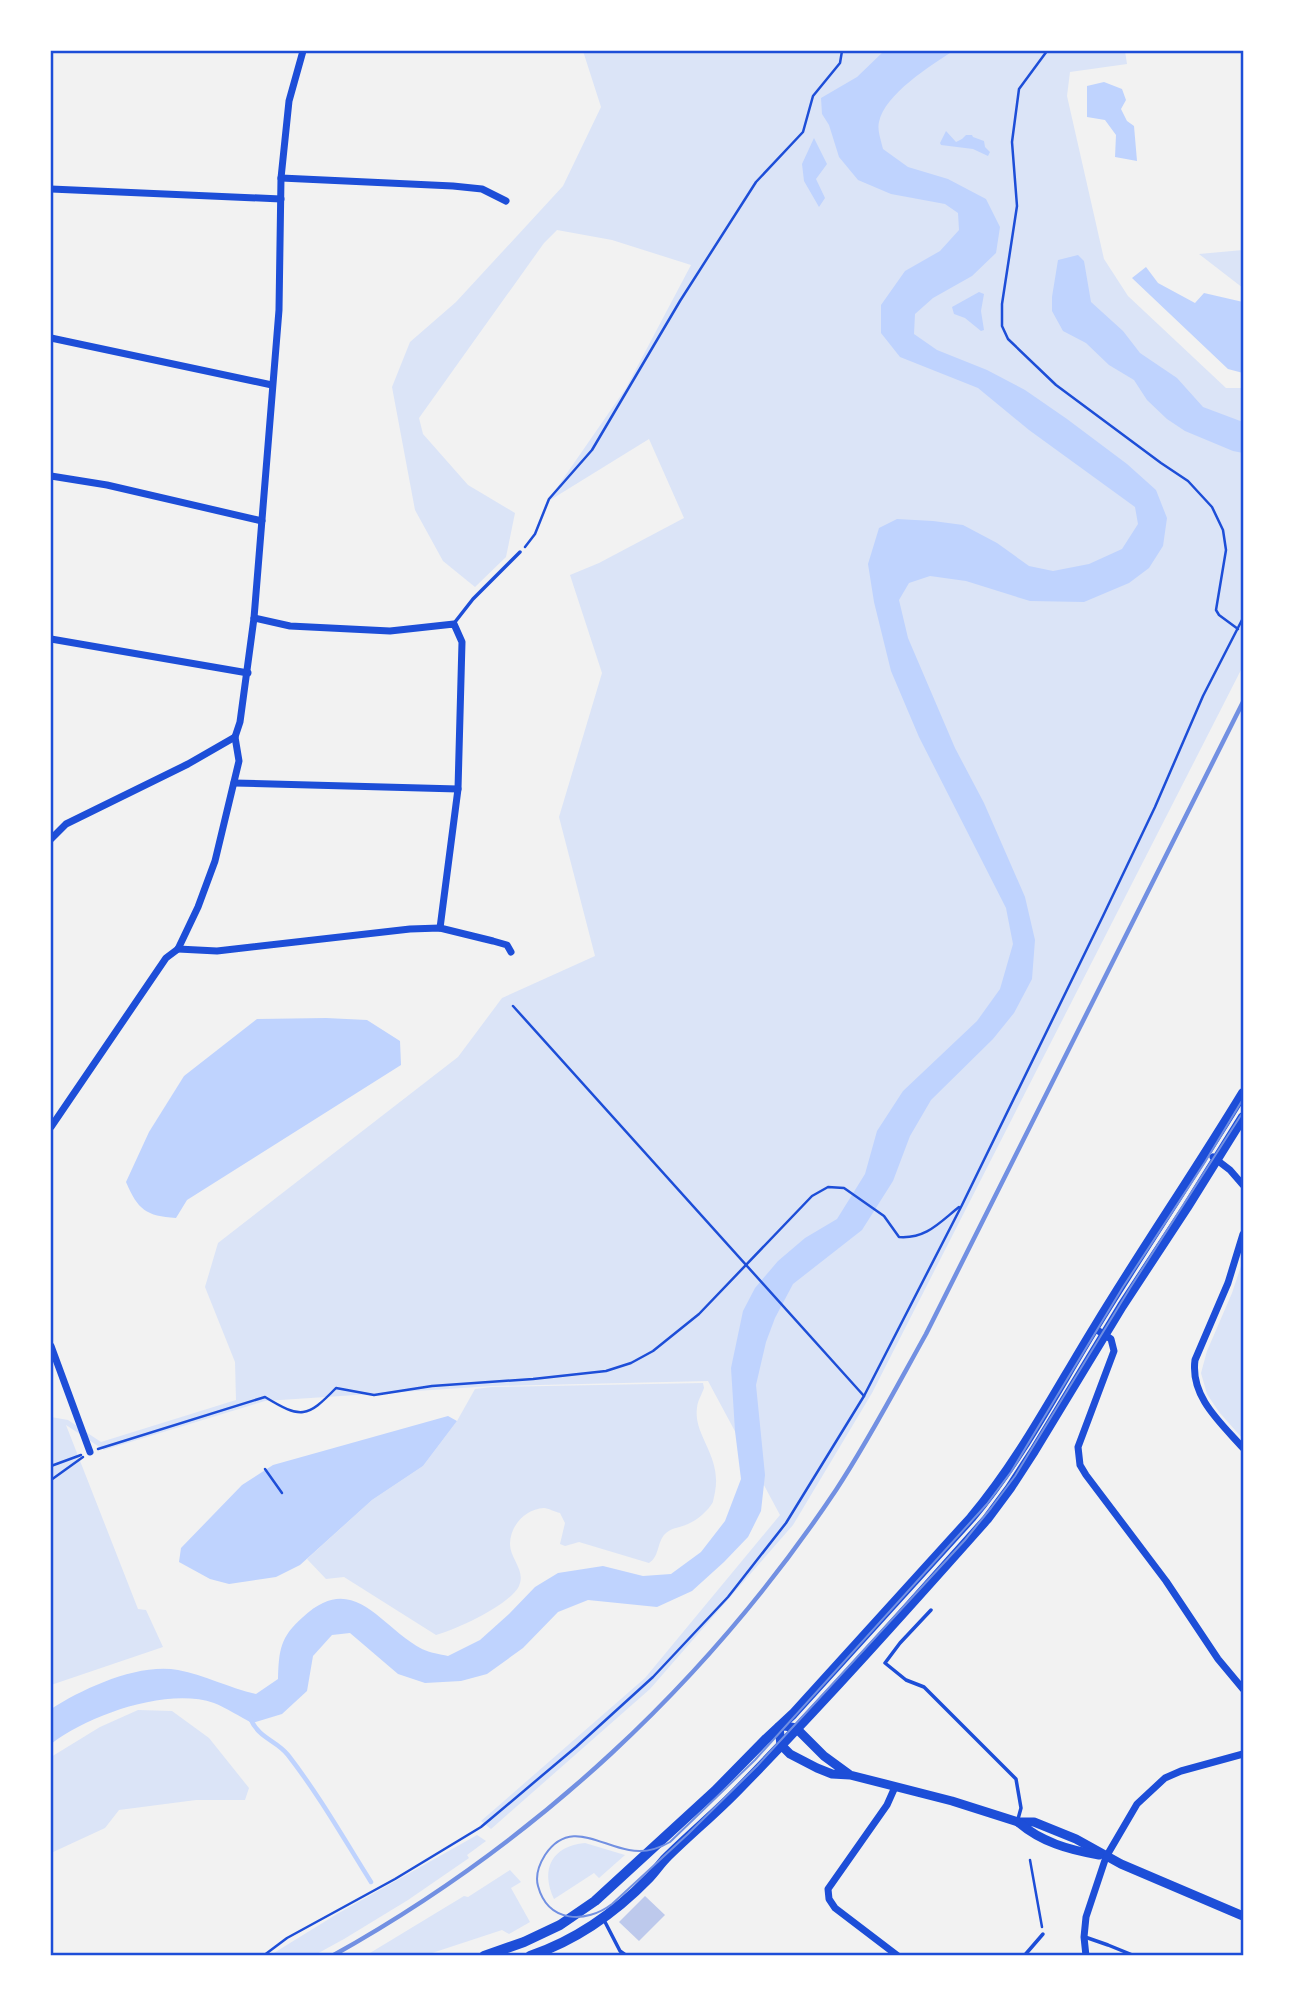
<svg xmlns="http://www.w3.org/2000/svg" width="1294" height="2007" viewBox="0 0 1294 2007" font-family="Ubuntu,sans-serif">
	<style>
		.green { fill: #dbe4f7 }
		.water { fill: #bfd3fe }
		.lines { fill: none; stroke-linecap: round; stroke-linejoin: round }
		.stream { stroke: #bfd3fe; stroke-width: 4.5 }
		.building { fill: #bdc9ec }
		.path { stroke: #1d4ed8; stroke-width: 2.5 }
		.service { stroke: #1d4ed8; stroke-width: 3.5 }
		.minor { stroke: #1d4ed8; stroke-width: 7 }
		.tertiary { stroke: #1d4ed8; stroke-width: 9 }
		.primary { stroke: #1d4ed8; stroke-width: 10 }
		.tram { stroke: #7290e2; stroke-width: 2 }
		.rail { stroke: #7290e2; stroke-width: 4.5 }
		.neatline { fill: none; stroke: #1d4ed8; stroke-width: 2.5 }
	</style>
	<rect width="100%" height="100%" fill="#f2f2f2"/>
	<g class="green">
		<polygon points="583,51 1125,51 1127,64 1070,72 1067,96 1104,259 1128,296 1226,388 1243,388 1243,666 872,1393 793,1525 650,1689 491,1829 481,1821 645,1678 780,1515 708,1381 492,1386 265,1401 104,1450 66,1425 138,1609 146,1610 163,1647 51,1685 51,1417 68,1420 101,1442 236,1400 235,1362 205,1287 218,1243 458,1057 502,998 595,956 559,817 602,673 570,575 599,563 684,518 649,439 547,502 626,388 691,265 612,240 557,230 544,243 419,418 423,434 468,485 515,513 506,557 475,587 443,561 415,510 392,387 410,342 456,302 563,186 601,107"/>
		<polygon points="1243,250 1243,288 1199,254"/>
		<polygon points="1243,1260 1243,1439 1219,1412 1207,1394 1201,1373 1207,1351 1232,1293"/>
		<path d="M703,1383L704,1388C702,1394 697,1402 697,1408C693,1435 722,1456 715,1492C715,1493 713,1501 713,1502C708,1511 697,1520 688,1524C680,1528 671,1527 664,1535C657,1544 659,1557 649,1563L579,1542L565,1546L560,1544L565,1523L560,1513C555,1512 548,1508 544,1508C525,1509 510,1526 510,1544C510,1559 526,1570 519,1586C511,1604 456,1630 436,1635L344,1577L326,1579L307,1559L372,1500L423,1466L457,1421L475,1389L492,1387Z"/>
		<polygon points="138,1710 172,1711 209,1738 249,1788 245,1800 196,1800 119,1810 105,1828 51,1853 51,1757 100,1727"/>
		<polygon points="477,1835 486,1841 467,1855 469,1858 408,1900 344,1939 313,1956 269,1956 337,1914"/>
		<path d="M585,1843L625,1855L599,1878L594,1873L554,1899C540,1869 552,1846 585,1843Z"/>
		<polygon points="510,1870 521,1882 511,1888 530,1922 509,1934 502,1930 423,1956 365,1956 464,1896 468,1897"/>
	</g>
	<g class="water">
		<path d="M884,51H953C930,66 885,94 879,122C877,130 881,140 883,149L908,167L948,179L986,199L1000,227L996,253L972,276L933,298L915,314L914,334L937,350L987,370L1025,390L1067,419L1127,464L1156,490L1167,518L1163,546L1149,568L1129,583L1084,602L1030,601L966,581L930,576L909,583L899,600L908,638L955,748L984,803L1025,897L1035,940L1032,979L1014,1013L993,1039L931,1100L910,1136L893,1181L862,1230L793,1284L775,1318L766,1342L756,1385L765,1475L761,1511L748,1537L724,1562L692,1591L657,1607L588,1600L558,1612L523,1648L487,1674L461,1681L425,1683L398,1674L350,1633L332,1635L313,1656L307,1691L282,1714L252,1723C240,1717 227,1708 214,1703C167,1687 89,1715 51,1744V1709C84,1688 138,1663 178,1670C205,1675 229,1688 256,1694L278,1679C279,1650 280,1637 303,1617C354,1570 379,1626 422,1649C430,1653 440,1654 448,1656L480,1640L509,1614L535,1587L558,1573L603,1566L643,1576L671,1574L701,1552L725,1521L741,1479L735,1431L731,1368L743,1311L755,1288L778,1261L805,1238L837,1219L865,1174L877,1131L903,1091L977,1021L1000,989L1013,944L1006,908L919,737L891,671L874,602L868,564L879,528L897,519L933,521L963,525L997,543L1029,566L1053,571L1089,564L1122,549L1138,524L1135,507L1029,430L978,388L900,357L881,333V305L905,271L940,251L959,230L958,213L945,204L891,194L858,180L839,157L829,125L822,114L821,98L857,77Z"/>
		<polygon points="1104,82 1122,89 1126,100 1121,109 1127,121 1134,126 1137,161 1115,157 1116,135 1105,120 1087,117 1087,86"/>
		<polygon points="946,131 956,142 962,139 966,135 972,135 973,137 984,141 985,147 990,152 988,156 973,149 941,145 940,143"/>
		<polygon points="814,138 827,164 816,179 825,198 819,207 804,181 802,164"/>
		<polygon points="1078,255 1084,261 1091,302 1123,331 1140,353 1177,378 1203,407 1243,422 1243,453 1233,451 1185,431 1167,419 1147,400 1134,380 1109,365 1086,343 1063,331 1052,311 1052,297 1058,260"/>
		<polygon points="1146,267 1158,283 1195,303 1204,293 1243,302 1243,373 1228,369 1132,278"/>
		<polygon points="979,292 984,294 981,311 984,330 981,331 965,318 954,314 952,307"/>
		<path d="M326,1018L367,1020L400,1041L401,1065L187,1200L176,1218C146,1216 138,1210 126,1182L149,1132L184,1076L257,1019Z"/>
		<polygon points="448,1416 457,1421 423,1466 372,1500 300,1565 276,1577 229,1584 210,1579 179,1562 181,1548 242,1485 273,1465"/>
	</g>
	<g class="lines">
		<path class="stream" d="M250,1718C260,1740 275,1739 288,1755C319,1795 344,1839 371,1882"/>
	</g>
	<polygon class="building" points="645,1896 665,1915 639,1941 619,1922"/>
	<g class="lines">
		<g class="path">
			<polyline points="1047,51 1019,89 1012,142 1017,206 1002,304 1002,326 1008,339 1056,385 1161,463 1188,481 1212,507 1223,530 1226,550 1216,610 1219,615 1238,629"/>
			<polyline points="525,547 535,534 549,499 592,450 680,301 756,182 803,132 813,96 840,63 842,51"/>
			<polyline points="513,1006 864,1396"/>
			<path d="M98,1449L265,1397C301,1419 307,1418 336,1388L374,1395L432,1386L533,1379L606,1371L631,1363L653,1351L699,1314L812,1196L828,1187L844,1188L884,1216L899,1237C926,1239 939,1223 959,1207"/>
			<polyline points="51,1466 81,1455"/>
			<polyline points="265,1469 282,1493"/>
			<polyline points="51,1480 83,1457"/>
			<polyline points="1030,1860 1042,1927"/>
			<polyline points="263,1956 287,1938 395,1879 481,1827 576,1747 653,1677 728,1597 786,1523 864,1396 962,1205 1103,916 1155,807 1203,696 1243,618"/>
		</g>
		<g class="service">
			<polyline points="455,622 473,599 520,552"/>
			<polyline points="931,1610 900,1643 885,1663 906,1680 924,1687 1016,1779 1021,1808 1018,1819"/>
			<polyline points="604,1920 620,1951 627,1956"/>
			<polyline points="1085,1937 1108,1945 1135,1956"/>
			<polyline points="1024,1956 1043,1934"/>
		</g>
		<g class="minor">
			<polyline points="281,178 453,186 482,189 506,201"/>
			<polyline points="51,189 281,199"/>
			<polyline points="51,338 272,385"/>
			<polyline points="51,476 107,485 262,521"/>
			<polyline points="254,618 290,626 390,631 454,624 462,642 458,789 440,928"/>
			<polyline points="51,639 248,673"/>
			<polyline points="234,783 458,789"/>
			<polyline points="51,839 66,824 188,764 235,737 240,722 254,618 279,310 281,178 289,101 303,51"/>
			<polyline points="178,949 217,951 410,929 440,928 493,941 507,945 511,952"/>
			<polyline points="51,1127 166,958 178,949 198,907 215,861 239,761 235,737"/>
			<polyline points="1213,1157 1230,1170 1243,1185"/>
			<path d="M1243,1234L1228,1283L1195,1360C1190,1397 1221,1423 1243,1448"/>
			<polyline points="1094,1328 1111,1339 1114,1351 1078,1447 1080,1465 1086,1475 1166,1581 1218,1659 1243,1689"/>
			<polyline points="51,1346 90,1452"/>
			<polyline points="895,1787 887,1805 828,1889 829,1899 835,1908 898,1956"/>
			<polyline points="1086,1956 1084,1937 1086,1917 1106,1857 1137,1804 1165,1778 1181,1771 1243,1754"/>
		</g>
		<g class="tertiary">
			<polyline points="850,1775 824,1756 796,1728 785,1726 779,1727 781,1745 790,1754 817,1768 832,1774 850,1775 952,1801 1018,1822 1034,1822 1076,1839 1121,1864 1243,1916"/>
			<path d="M1018,1822C1041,1842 1069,1850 1099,1855"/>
		</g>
		<g class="primary">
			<path d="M484,1956L524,1942L560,1925L595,1901L715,1791L765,1740L793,1714L971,1518C1020,1460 1055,1392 1095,1327C1143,1248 1195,1172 1243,1093"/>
			<path d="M530,1956C577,1940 615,1913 649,1878C655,1872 660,1864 666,1858C690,1834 716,1813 739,1789C825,1701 906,1610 987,1519L1010,1488L1034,1451L1122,1306L1187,1207L1243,1117"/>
		</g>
		<path class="tram" d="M1243,1099L1205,1162L1123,1287L1011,1472L987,1504L755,1760L670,1842C658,1849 643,1853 629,1850C599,1845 569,1819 545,1855C540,1863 535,1875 538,1886C548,1923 586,1924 612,1904L688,1834L757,1766L965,1540L991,1508L1015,1476L1130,1288L1243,1112"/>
		<path class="rail" d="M332,1956C535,1843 707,1683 836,1490C869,1440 897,1386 926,1334L1243,702"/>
	</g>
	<rect width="1294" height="2007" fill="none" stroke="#ffffff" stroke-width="105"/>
	<rect x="52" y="52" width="1190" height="1902" class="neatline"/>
</svg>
